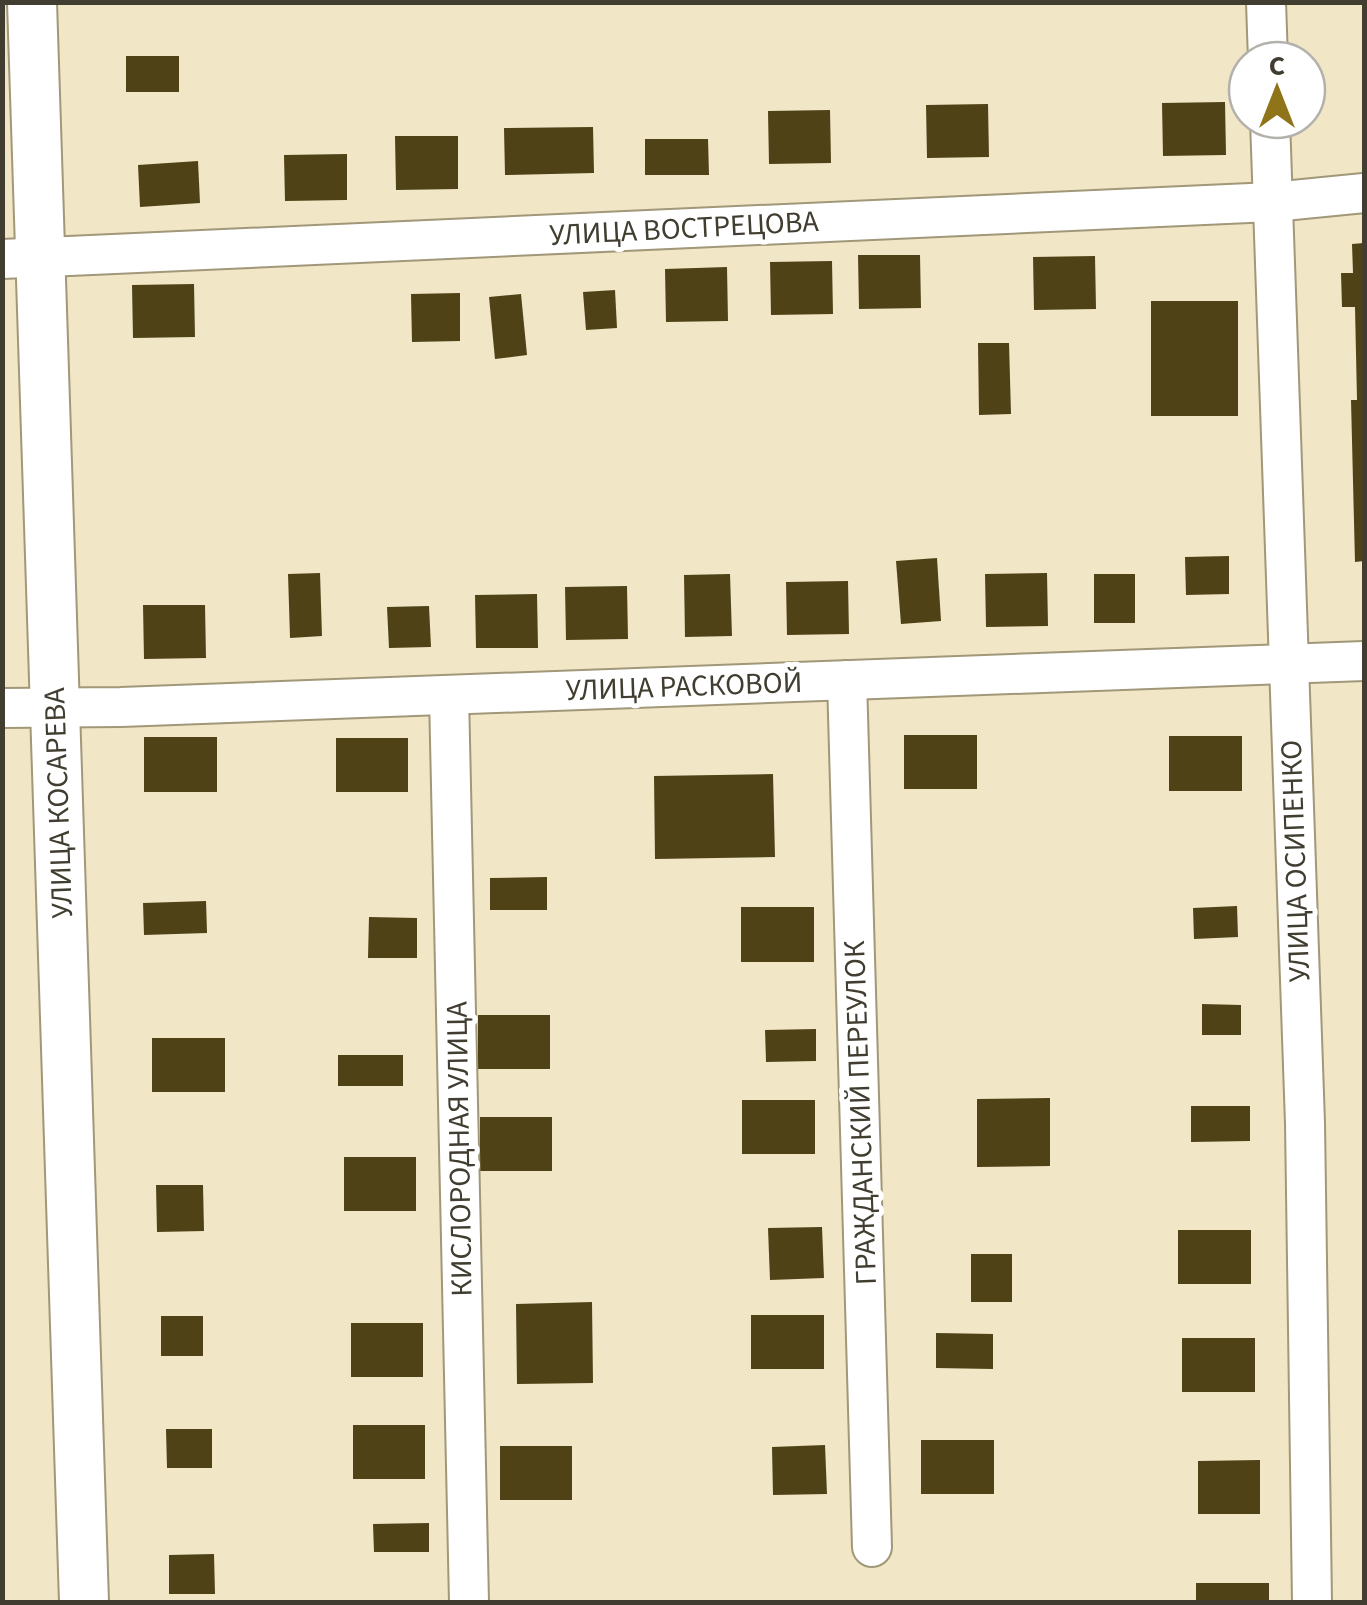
<svg xmlns="http://www.w3.org/2000/svg" width="1367" height="1605" viewBox="0 0 1367 1605" font-family="'Source Sans 3',sans-serif">
	<style>
		.building { fill: #4f4217 }
		.lines { fill: none; stroke-linecap: round; stroke-linejoin: round }
		.minor-casing { stroke: #a19779; stroke-width: 42 }
		.tertiary-casing { stroke: #a19779; stroke-width: 52 }
		.minor { stroke: #fff; stroke-width: 38 }
		.tertiary { stroke: #fff; stroke-width: 48 }
		.labels { text-anchor: middle; stroke-width: 10; stroke-linejoin: round; paint-order: stroke }
		.street-label { font-size: 30px; fill: #413d30; stroke: #fff }
	</style>
	<rect width="100%" height="100%" fill="#f1e6c6"/>
	<g class="building">
		<rect x="126" y="56" width="53" height="36"/>
		<polygon points="1225,102 1226,155 1163,156 1162,103"/>
		<polygon points="988,104 989,157 927,158 926,105"/>
		<polygon points="830,110 831,163 769,164 768,111"/>
		<polygon points="593,127 594,173 505,175 504,128"/>
		<polygon points="395,136 458,136 458,189 396,190"/>
		<polygon points="645,139 708,139 709,175 645,175"/>
		<polygon points="347,154 347,200 285,201 284,155"/>
		<polygon points="198,161 200,203 140,207 138,165"/>
		<polygon points="1364,243 1364,561 1355,562 1351,400 1357,400 1355,307 1342,307 1341,273 1353,273 1352,244"/>
		<polygon points="858,255 920,255 921,308 859,309"/>
		<polygon points="1095,256 1096,309 1034,310 1033,257"/>
		<polygon points="832,261 833,314 771,315 770,262"/>
		<polygon points="727,267 728,321 666,322 665,269"/>
		<polygon points="194,284 195,337 133,338 132,285"/>
		<polygon points="615,290 617,328 586,330 583,292"/>
		<polygon points="460,293 460,341 412,342 411,294"/>
		<polygon points="521,294 527,355 495,359 489,297"/>
		<rect x="1151" y="301" width="87" height="115"/>
		<polygon points="978,343 1009,343 1011,414 979,415"/>
		<polygon points="1229,556 1229,594 1186,595 1185,557"/>
		<polygon points="937,558 941,621 901,624 896,561"/>
		<polygon points="320,573 322,636 290,638 288,574"/>
		<polygon points="1047,573 1048,626 986,627 985,574"/>
		<polygon points="730,574 732,636 685,637 684,575"/>
		<rect x="1094" y="574" width="41" height="49"/>
		<polygon points="848,581 849,634 787,635 786,582"/>
		<polygon points="627,586 628,639 566,640 565,587"/>
		<polygon points="537,594 538,648 476,648 475,595"/>
		<polygon points="143,605 205,605 206,658 144,659"/>
		<polygon points="429,606 431,647 389,648 387,607"/>
		<rect x="904" y="735" width="73" height="54"/>
		<rect x="1169" y="736" width="73" height="55"/>
		<rect x="144" y="737" width="73" height="55"/>
		<rect x="336" y="738" width="72" height="54"/>
		<polygon points="773,774 775,857 655,859 654,776"/>
		<polygon points="547,877 547,910 490,910 490,878"/>
		<polygon points="206,901 207,933 144,935 143,903"/>
		<polygon points="1237,906 1238,937 1194,939 1193,908"/>
		<rect x="741" y="907" width="73" height="55"/>
		<polygon points="369,917 417,918 417,958 368,958"/>
		<polygon points="1202,1004 1241,1005 1241,1035 1202,1035"/>
		<rect x="478" y="1015" width="72" height="54"/>
		<polygon points="816,1029 816,1061 766,1062 765,1030"/>
		<rect x="152" y="1038" width="73" height="54"/>
		<rect x="338" y="1055" width="65" height="31"/>
		<polygon points="1050,1098 1050,1166 977,1167 977,1099"/>
		<rect x="742" y="1100" width="73" height="54"/>
		<polygon points="1191,1106 1250,1106 1250,1141 1191,1142"/>
		<rect x="480" y="1117" width="72" height="54"/>
		<rect x="344" y="1157" width="72" height="54"/>
		<polygon points="156,1185 203,1185 204,1231 157,1232"/>
		<polygon points="822,1227 824,1278 770,1280 768,1228"/>
		<rect x="1178" y="1230" width="73" height="54"/>
		<rect x="971" y="1254" width="41" height="48"/>
		<polygon points="592,1302 593,1383 517,1384 516,1304"/>
		<rect x="751" y="1315" width="73" height="54"/>
		<rect x="161" y="1316" width="42" height="40"/>
		<rect x="351" y="1323" width="72" height="54"/>
		<polygon points="936,1333 993,1334 993,1369 936,1368"/>
		<rect x="1182" y="1338" width="73" height="54"/>
		<rect x="353" y="1425" width="72" height="54"/>
		<polygon points="166,1429 212,1429 212,1468 167,1468"/>
		<rect x="921" y="1440" width="73" height="54"/>
		<polygon points="825,1445 827,1494 773,1495 772,1447"/>
		<rect x="500" y="1446" width="72" height="54"/>
		<polygon points="1260,1460 1260,1514 1198,1514 1198,1461"/>
		<polygon points="429,1523 429,1552 374,1552 373,1524"/>
		<polygon points="214,1554 215,1594 169,1594 169,1555"/>
		<rect x="1196" y="1583" width="73" height="19"/>
	</g>
	<g class="lines">
		<defs>
			<g id="minor">
				<polyline points="1266,2 1268,60"/>
				<polyline points="1270,120 1305,1123 1312,1602"/>
				<polyline points="2,259 1273,202 1364,193"/>
				<polyline points="847,680 872,1547"/>
				<polyline points="449,695 469,1602"/>
				<polyline points="2,708 121,707 1364,661"/>
			</g>
			<polyline id="tertiary" points="32,2 84,1602"/>
		</defs>
		<use href="#minor" class="minor-casing"/>
		<use href="#tertiary" class="tertiary-casing"/>
		<use href="#minor" class="minor"/>
		<use href="#tertiary" class="tertiary"/>
	</g>
	<g class="labels">
		<g class="street-label">
			<text transform="translate(684 228) rotate(-3)" y="10">УЛИЦА ВОСТРЕЦОВА</text>
			<text transform="translate(684 686) rotate(-2)" y="10">УЛИЦА РАСКОВОЙ</text>
			<text transform="translate(58 803) rotate(-92)" y="10">УЛИЦА КОСАРЕВА</text>
			<text transform="translate(1295 861) rotate(-92)" y="10">УЛИЦА ОСИПЕНКО</text>
			<text transform="translate(860 1113) rotate(-92)" y="10">ГРАЖДАНСКИЙ ПЕРЕУЛОК</text>
			<text transform="translate(459 1149) rotate(-91)" y="10">КИСЛОРОДНАЯ УЛИЦА</text>
		</g>
	</g>
	<rect width="1367" height="1605" fill="none" stroke="#413d30" stroke-width="10"/>
	<g transform="translate(1277 90)"><circle r="48" fill="#ffffff" stroke="#b3b1ac" stroke-width="2.5"/>
	<path d="M0-8L18 38L0 25L-18 38Z" fill="#8f7419"/>
	<text y="-15" font-size="28" font-weight="bold" text-anchor="middle" fill="#413d30">С</text>
	</g>
</svg>
